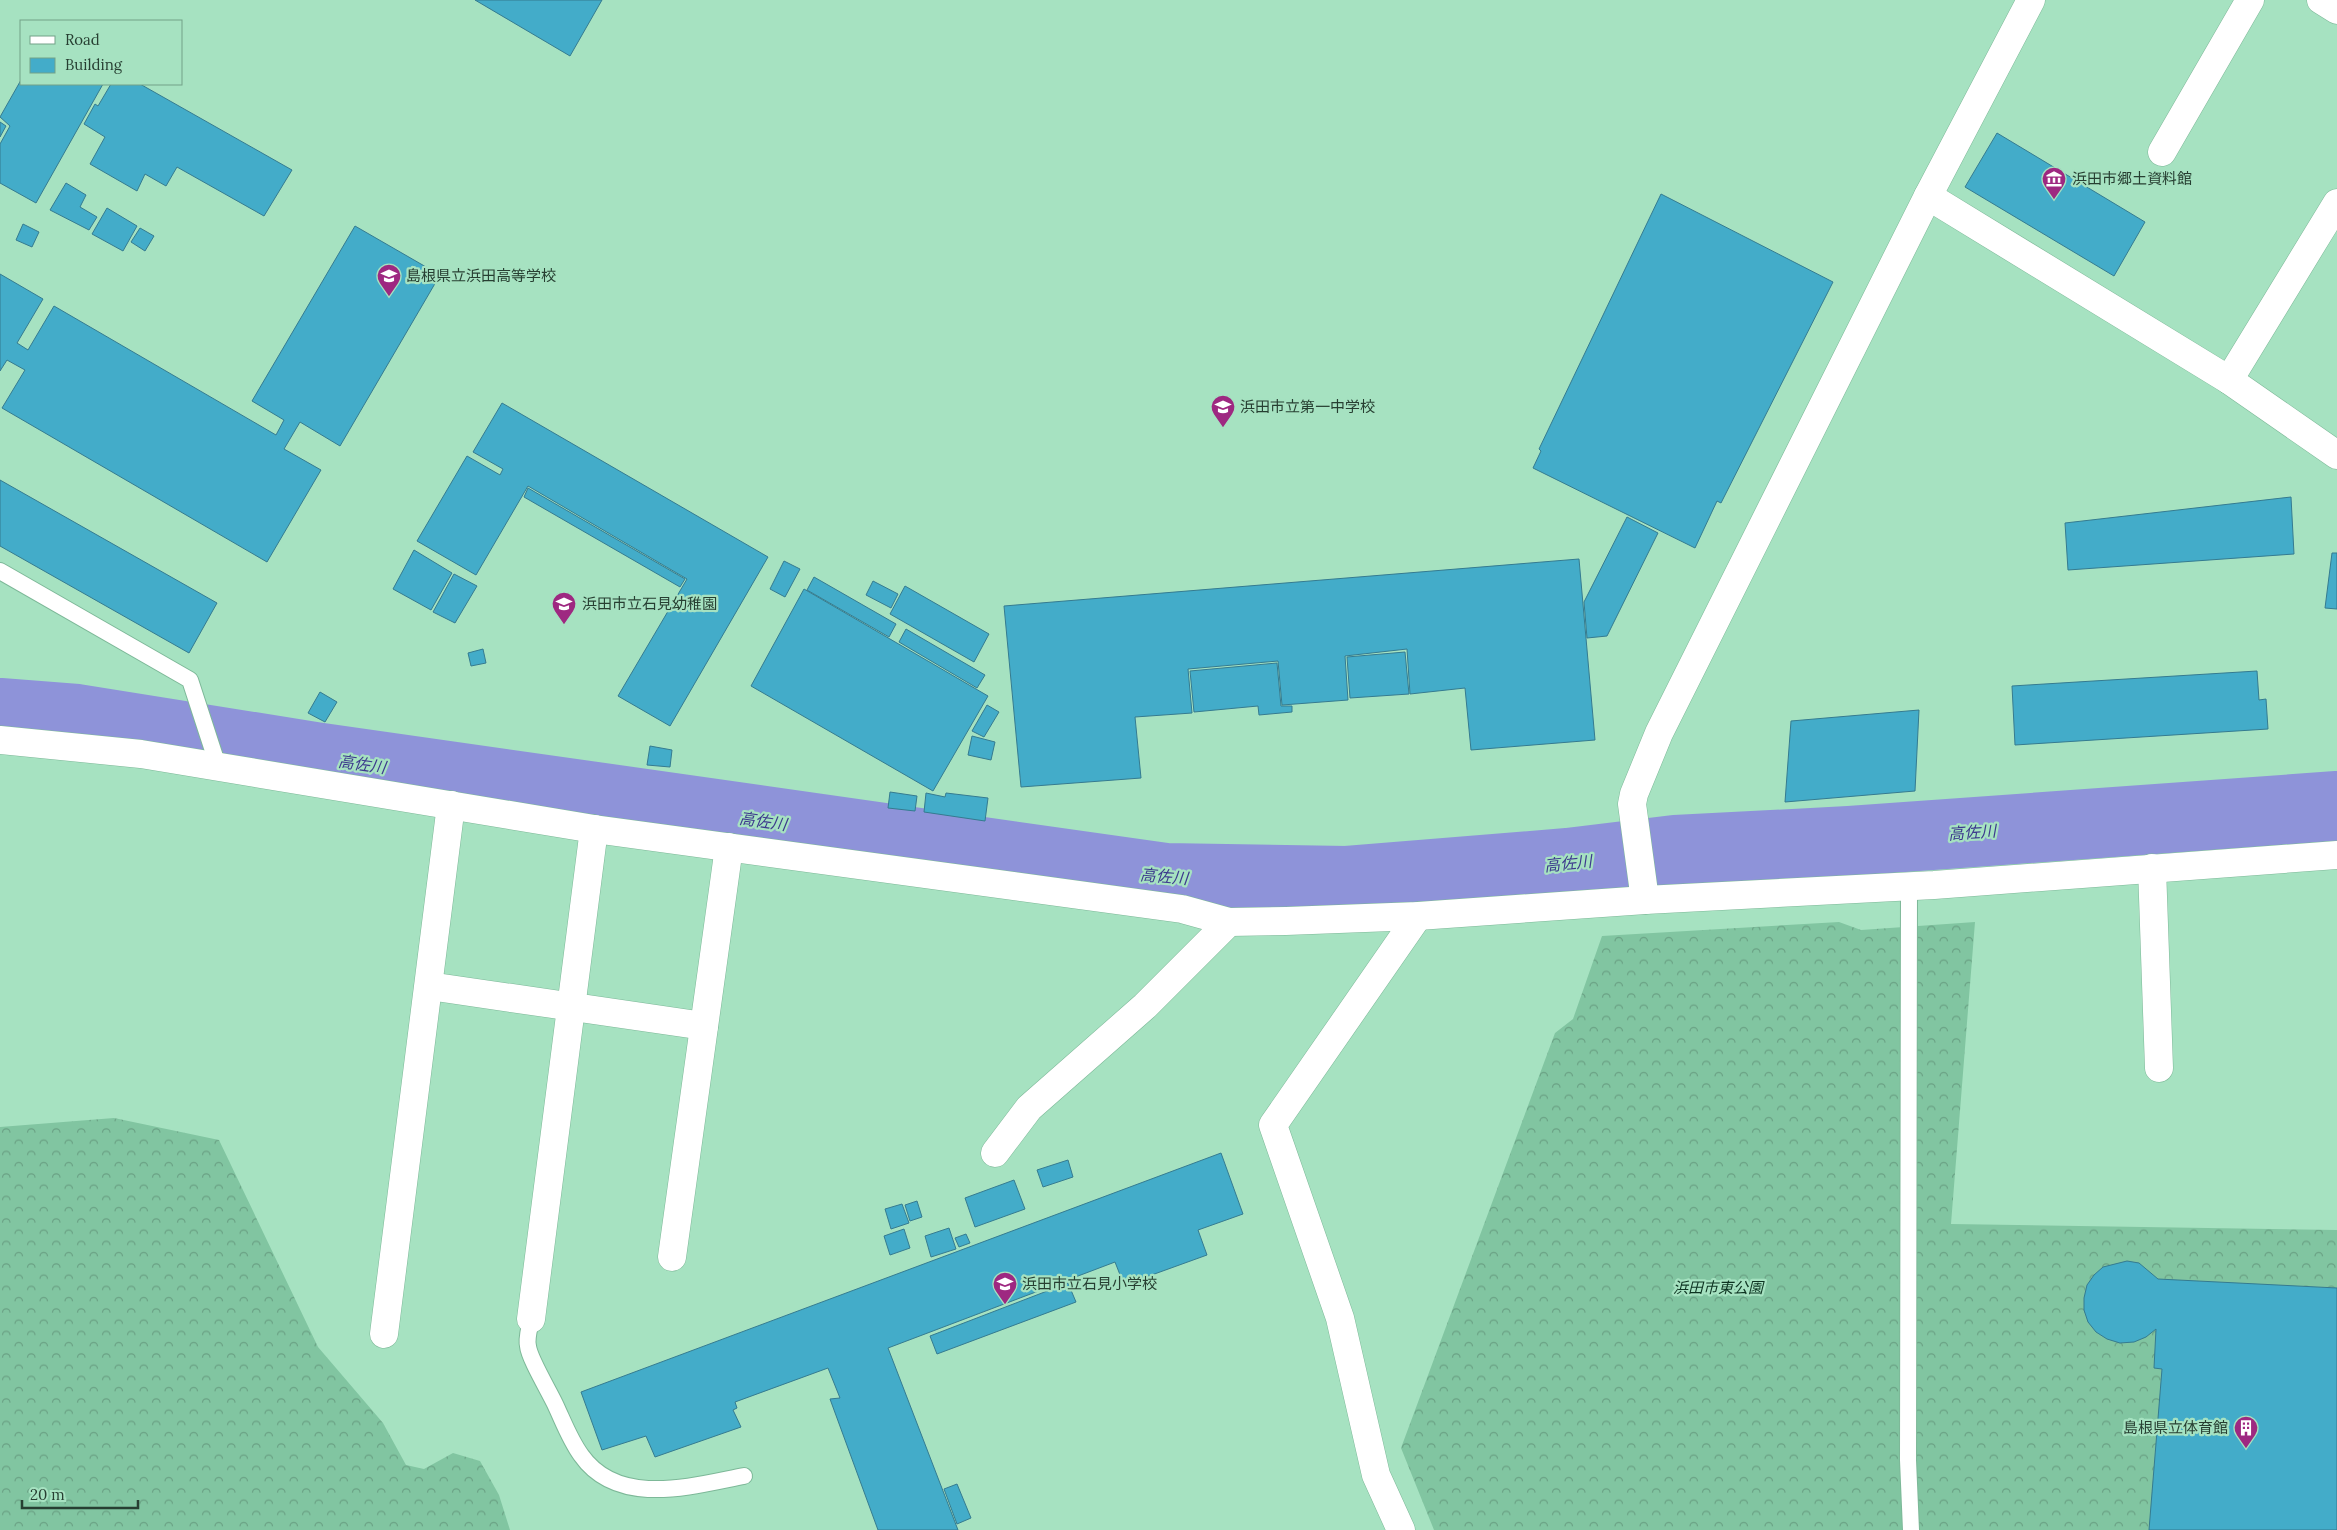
<svg xmlns="http://www.w3.org/2000/svg" width="2337" height="1530" viewBox="0 0 2337 1530" font-family="Lora,'Noto Sans JP',serif">
	<style>
		.forest { fill: url(#forest-crowns) }
		.lines { fill: none; stroke-linecap: round; stroke-linejoin: round }
		.river { stroke: #8e93d9; stroke-width: 70 }
		.building { fill: #43acc9; stroke: #357b90 }
		.service-casing { stroke: #7db898; stroke-width: 18 }
		.minor-casing { stroke: #7db898; stroke-width: 29 }
		.tertiary-casing { stroke: #7db898; stroke-width: 29 }
		.service { stroke: #fff; stroke-width: 16 }
		.minor { stroke: #fff; stroke-width: 28 }
		.tertiary { stroke: #fff; stroke-width: 28 }
		.labels { text-anchor: middle; stroke-width: 4.5; stroke-linejoin: round; paint-order: stroke }
		.poi-label { font-size: 15px; fill: #273f32; stroke: #a6e2c1; text-anchor: start }
		.park-label { font-size: 15px; font-style: italic; fill: #0d3321; stroke: #a6e2c1 }
		.water-label { font-size: 16px; font-style: italic; fill: #3d3a8d; stroke: #a6e2c1 }
	</style>
	<defs>
		<pattern id="forest-crowns" width="20" height="18" patternUnits="userSpaceOnUse" patternTransform="scale(1.25)"><rect width="20" height="18" fill="#81c5a1"/><path d="M2 6a3 3 0 1 1 6 0M12 15a3 3 0 1 1 6 0" fill="none" stroke="#6aa184"/></pattern>
	</defs>
	<rect width="100%" height="100%" fill="#a6e2c1"/>
	<g class="forest">
		<polygon points="1839,922 1861,930 1975,922 1951,1224 2337,1230 2337,1530 1434,1530 1401,1448 1555,1033 1573,1019 1602,936"/>
		<polygon points="114,1118 219,1140 318,1347 383,1423 406,1465 424,1469 453,1453 480,1461 499,1495 510,1530 0,1530 0,1127"/>
	</g>
	<g class="lines">
		<polyline class="river" points="0,713 77,719 315,757 1165,878 1347,881 1568,863 1675,850 1849,841 2337,806"/>
	</g>
	<g class="building">
		<polygon points="475,0 602,0 570,56"/>
		<polygon points="21,80 21,84 103,84 36,203 0,183 0,144 10,126 0,117"/>
		<polygon points="111,84 140,84 292,170 264,216 177,167 166,186 145,174 137,191 90,164 105,137 84,124 95,104 98,106"/>
		<polygon points="0,122 6,126 0,137"/>
		<polygon points="1997,133 2145,222 2114,276 1965,187"/>
		<polygon points="66,183 86,195 80,207 97,217 89,230 50,210"/>
		<polygon points="1661,194 1833,282 1721,503 1717,501 1695,548 1533,468 1541,451 1539,449"/>
		<polygon points="107,208 137,226 123,251 92,234"/>
		<polygon points="23,224 39,232 32,247 16,240"/>
		<polygon points="355,226 440,275 340,446 300,422 284,449 321,470 267,562 2,408 25,370 7,360 0,371 0,274 43,299 17,343 28,350 54,306 276,435 284,420 252,401"/>
		<polygon points="140,228 154,236 145,251 131,242"/>
		<polygon points="502,403 768,557 670,726 618,696 687,579 528,486 476,575 417,541 467,456 500,475 503,469 473,452"/>
		<polygon points="0,480 217,603 189,653 0,546"/>
		<polygon points="528,488 685,579 680,587 524,497"/>
		<polygon points="2291,497 2294,554 2068,570 2065,523"/>
		<polygon points="1627,517 1658,533 1607,636 1587,638 1584,602"/>
		<polygon points="414,550 452,573 431,610 393,589"/>
		<polygon points="2332,553 2337,553 2337,609 2325,608"/>
		<polygon points="1579,559 1595,740 1471,750 1465,688 1410,694 1407,649 1345,656 1348,700 1282,705 1278,661 1188,669 1192,713 1135,717 1141,778 1021,787 1004,606"/>
		<polygon points="784,561 800,569 785,597 770,589"/>
		<polygon points="454,574 477,586 455,623 433,612"/>
		<polygon points="814,577 896,624 889,637 807,590"/>
		<polygon points="873,581 898,594 891,608 866,595"/>
		<polygon points="905,586 989,634 974,662 890,614"/>
		<polygon points="804,589 988,696 933,791 751,686"/>
		<polygon points="906,629 985,675 977,688 899,642"/>
		<polygon points="483,649 486,663 471,666 468,653"/>
		<polygon points="1405,652 1409,694 1350,698 1347,657"/>
		<polygon points="1277,663 1281,706 1292,706 1292,712 1259,715 1258,706 1194,712 1190,671"/>
		<polygon points="2257,671 2259,700 2266,699 2268,729 2015,745 2012,686"/>
		<polygon points="320,692 337,702 325,722 308,713"/>
		<polygon points="987,705 999,712 984,737 972,731"/>
		<polygon points="1919,710 1915,791 1785,802 1791,721"/>
		<polygon points="972,736 995,742 991,760 968,755"/>
		<polygon points="650,746 672,750 670,767 647,765"/>
		<polygon points="890,792 917,796 915,811 888,808"/>
		<polygon points="926,793 945,797 946,793 988,798 985,821 924,812"/>
		<polygon points="1221,1153 1243,1214 1198,1230 1207,1255 1124,1285 1115,1262 888,1348 958,1530 878,1530 830,1399 840,1398 828,1368 735,1402 737,1408 733,1410 741,1427 655,1457 646,1436 602,1450 581,1392"/>
		<polygon points="1068,1160 1073,1177 1043,1187 1037,1170"/>
		<polygon points="1014,1180 1025,1209 975,1227 965,1198"/>
		<polygon points="917,1201 922,1217 910,1221 905,1205"/>
		<polygon points="902,1204 909,1223 891,1229 885,1209"/>
		<polygon points="949,1228 956,1249 931,1257 925,1236"/>
		<polygon points="904,1229 910,1248 890,1255 884,1236"/>
		<polygon points="966,1234 970,1243 959,1247 955,1238"/>
		<polygon points="2127,1261 2139,1263 2158,1279 2337,1288 2337,1530 2149,1530 2162,1369 2154,1368 2156,1329 2146,1337 2134,1342 2120,1343 2107,1339 2096,1332 2088,1322 2084,1310 2084,1298 2087,1285 2094,1275 2103,1267"/>
		<polygon points="1068,1283 1076,1302 937,1354 930,1336"/>
		<polygon points="957,1484 971,1518 957,1524 944,1489"/>
	</g>
	<g class="lines">
		<defs>
			<g id="service">
				<polyline points="0,571 190,680 218,766"/>
				<polyline points="1909,886 1908,1460 1911,1530"/>
				<path d="M531,1319C530,1327 526,1338 528,1346C529,1358 549,1391 555,1404C563,1421 570,1440 581,1455C618,1508 692,1486 744,1476"/>
			</g>
			<g id="minor">
				<polyline points="2321,0 2337,10"/>
				<polyline points="2162,152 2250,0"/>
				<polyline points="1928,196 2229,380 2337,455"/>
				<polyline points="2229,380 2337,203"/>
				<polyline points="0,740 141,754 594,829 1182,909 1229,922 1286,921 1418,916 1645,900"/>
				<polyline points="2152,868 2159,1068"/>
				<polyline points="429,986 704,1026"/>
				<polyline points="995,1153 1029,1108 1145,1006 1229,922"/>
				<polyline points="672,1257 729,847"/>
				<polyline points="531,1319 594,829"/>
				<polyline points="384,1334 451,805"/>
				<polyline points="1401,1530 1376,1475 1340,1318 1273,1125 1418,916"/>
			</g>
			<polyline id="tertiary" points="2031,0 1928,196 1659,733 1634,794 1632,804 1645,900 1934,885 2337,855"/>
		</defs>
		<use href="#service" class="service-casing"/>
		<use href="#minor" class="minor-casing"/>
		<use href="#tertiary" class="tertiary-casing"/>
		<use href="#service" class="service"/>
		<use href="#minor" class="minor"/>
		<use href="#tertiary" class="tertiary"/>
	</g>
	<defs>
		<symbol id="museum-pin" viewBox="-11 -11 22 30"><path d="M0 17L-7.5 6A9.5 9.5 0 1 1 7.5 6Z" fill="#9e2881" stroke="#a6e2c1"/><path d="M0-6L6-3V-2H-6V-3ZM-5-1h2V3h-2ZM-1-1h2V3h-2ZM3-1h2V3H3ZM-6 4H6V6H-6Z" fill="#fff"/></symbol>
		<symbol id="school-pin" viewBox="-11 -11 22 30"><path d="M0 17L-7.5 6A9.5 9.5 0 1 1 7.5 6Z" fill="#9e2881" stroke="#a6e2c1"/><path d="M0-5L7-2L0 1L-7-2ZM-4 1L0 2.5L4 1V4Q0 6-4 4Z" fill="#fff"/></symbol>
		<symbol id="building-pin" viewBox="-11 -11 22 30"><path d="M0 17L-7.5 6A9.5 9.5 0 1 1 7.5 6Z" fill="#9e2881" stroke="#a6e2c1"/><path d="M-4-6H4V6H1V3H-1V6H-4ZM-2.5-4.3h1.7v1.8h-1.7ZM.8-4.3h1.7v1.8H.8ZM-2.5-1h1.7V.8h-1.7ZM.8-1h1.7V.8H.8Z" fill="#fff"/></symbol>
	</defs>
	<g fill-rule="evenodd">
		<use href="#museum-pin" x="2040" y="165" width="28" height="38"/>
		<use href="#school-pin" x="375" y="262" width="28" height="38"/>
		<use href="#school-pin" x="1209" y="393" width="28" height="38"/>
		<use href="#school-pin" x="550" y="590" width="28" height="38"/>
		<use href="#school-pin" x="991" y="1270" width="28" height="38"/>
		<use href="#building-pin" x="2232" y="1414" width="28" height="38"/>
	</g>
	<g class="labels">
		<g class="poi-label">
			<text x="2072" y="184">浜田市郷土資料館</text>
			<text x="406" y="281">島根県立浜田高等学校</text>
			<text x="1240" y="412">浜田市立第一中学校</text>
			<text x="582" y="609">浜田市立石見幼稚園</text>
			<text x="1022" y="1289">浜田市立石見小学校</text>
			<text x="2228" y="1433" text-anchor="end">島根県立体育館</text>
		</g>
		<g class="park-label">
			<text x="1718" y="1293">浜田市東公園</text>
		</g>
		<g class="water-label">
			<text transform="translate(362 764) rotate(8)" y="6">高佐川</text>
			<text transform="translate(763 821) rotate(8)" y="6">高佐川</text>
			<text transform="translate(1972 832) rotate(-4)" y="6">高佐川</text>
			<text transform="translate(1568 863) rotate(-6)" y="6">高佐川</text>
			<text transform="translate(1164 876) rotate(5)" y="6">高佐川</text>
		</g>
	</g>
	<rect x="20" y="20" width="162" height="65" fill="#a6e2c1" stroke="#73a188"/>
	<rect x="30" y="36" width="25" height="8" fill="#ffffff" stroke="#73a188"/>
	<text x="65" y="45" font-size="15" fill="#273f32">Road</text>
	<rect x="30" y="58" width="25" height="15" fill="#43acc9" stroke="#73a188"/>
	<text x="65" y="70" font-size="15" fill="#273f32">Building</text>
	<path d="M22 1500v8h116v-8" fill="none" stroke="#273f32" stroke-width="2.5"/>
	<text x="30" y="1500" font-size="15" fill="#273f32" stroke="#a6e2c1" stroke-width="4" paint-order="stroke">20 m</text>
</svg>
